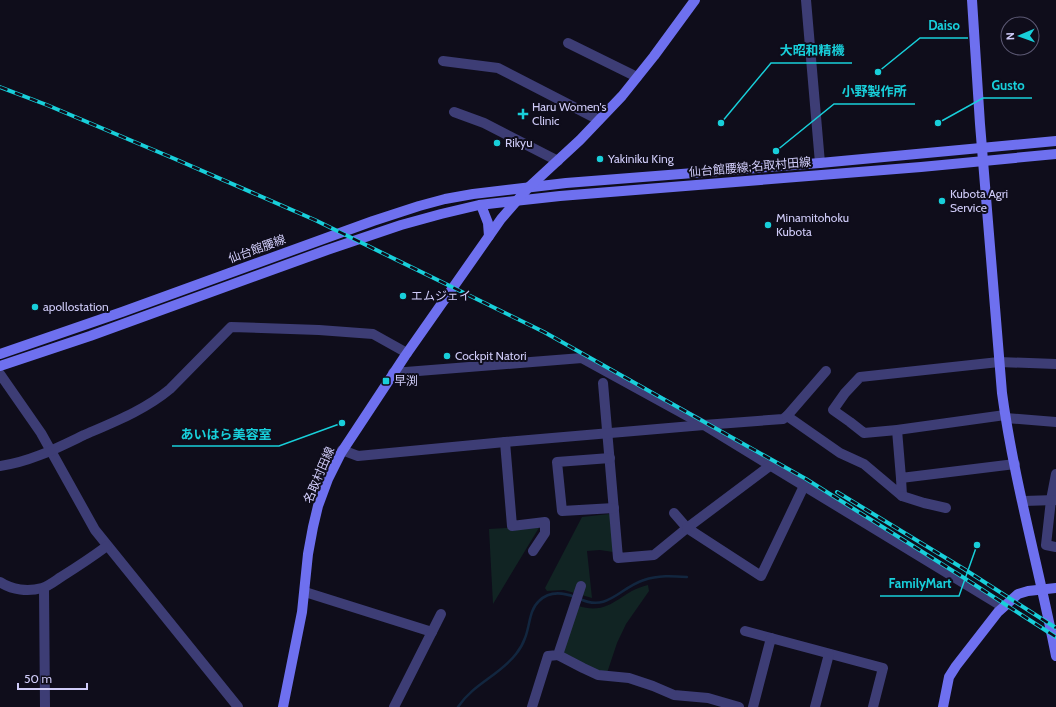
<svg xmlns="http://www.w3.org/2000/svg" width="1056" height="707" viewBox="0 0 1056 707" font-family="Cabin,'Noto Sans JP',sans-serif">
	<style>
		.green { fill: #112423 }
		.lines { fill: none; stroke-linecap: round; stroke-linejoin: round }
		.stream { stroke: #12263f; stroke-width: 2.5 }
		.street { stroke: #3d3d75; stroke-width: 10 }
		.secondary { stroke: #6e70ef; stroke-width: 10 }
		.rail-casing { stroke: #18cfda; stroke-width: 4 }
		.rail { stroke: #0f0d1b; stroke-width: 2.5; stroke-dasharray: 8; stroke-linecap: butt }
		.poi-dot { fill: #18cfda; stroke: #0f0d1b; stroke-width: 1.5 }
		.labels { text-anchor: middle; stroke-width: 4; stroke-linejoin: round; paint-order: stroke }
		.poi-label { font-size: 12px; fill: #d0ccf9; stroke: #0f0d1b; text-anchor: start }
		.street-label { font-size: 12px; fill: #d0ccf9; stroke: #0f0d1b }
		.leader { fill: none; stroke: #18cfda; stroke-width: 1.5 }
		.callout-dot { fill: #18cfda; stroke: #0f0d1b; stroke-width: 1.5 }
		.callout-label { font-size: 13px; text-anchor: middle; font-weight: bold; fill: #18cfda; stroke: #0f0d1b; stroke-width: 4; stroke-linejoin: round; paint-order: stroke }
	</style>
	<rect width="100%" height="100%" fill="#0f0d1b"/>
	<g class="green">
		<polygon points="609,514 611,516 613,552 600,550 587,551 592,598 564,590 547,591 545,588 582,517"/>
		<polygon points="540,526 493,604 489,529"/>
		<path d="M648,585L649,591L626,624L617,643L607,673L598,672L563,653L578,606C612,616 618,592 648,585Z"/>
	</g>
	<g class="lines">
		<g class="stream">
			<path d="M580,599C608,612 619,588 644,580C658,575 673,576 687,577"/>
			<path d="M458,707C473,684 500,675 516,654C520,649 523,644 525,638C530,626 529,610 539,601C549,591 562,592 575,597"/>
		</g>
		<g class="street">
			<polyline points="806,0 820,163"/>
			<polyline points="568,43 637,77"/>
			<polyline points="443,61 498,68 599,120"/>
			<polyline points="454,112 484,123 558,161"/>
			<polyline points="393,373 582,358 704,425 783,419 787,416 840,453 864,464 902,496 901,478"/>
			<polyline points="0,374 41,433 95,530 238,707"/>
			<polyline points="603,383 618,558 654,555 687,528 674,513"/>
			<polyline points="1005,415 897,430 864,433 850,422 833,410 845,393 860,377 999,362 1056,364"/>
			<polyline points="787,416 826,371"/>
			<polyline points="1006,418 1056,422"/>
			<polyline points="897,430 901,478 1015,464"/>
			<polyline points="505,442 704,425 1003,607"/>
			<polyline points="342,450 358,456 505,442 512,526 545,522 545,533 533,551"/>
			<polyline points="610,458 557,462 562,511 614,508"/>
			<polyline points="771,465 687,528 761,576 804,486"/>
			<path d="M0,466C30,462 57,448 84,435C114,422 145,410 170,389L231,327L319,330L373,334L407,353"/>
			<polyline points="1056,474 1051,500 1046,545 1056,547"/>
			<polyline points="902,496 924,503 946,508"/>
			<polyline points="1023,501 1056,500"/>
			<path d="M0,582C12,590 28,592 42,588C49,586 55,581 61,577C77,567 92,557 107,546"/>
			<polyline points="44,588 45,707"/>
			<polyline points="305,592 432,632"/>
			<polyline points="745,631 771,638"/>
			<polyline points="558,655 583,668 598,675 629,678 653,686 674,695 708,698 739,707"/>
			<polyline points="394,707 441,614"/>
			<polyline points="532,707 548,656 558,655 581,586"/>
			<polyline points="753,707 771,638 883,668 873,707"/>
			<polyline points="815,707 829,654"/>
		</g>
		<g class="secondary">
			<path d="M972,0L980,124L1002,393C1014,481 1039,568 1056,656"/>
			<polyline points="481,205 488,223 489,236"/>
			<polyline points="0,354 122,312 373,221 419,206 445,199 473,194 566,183 820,163 1056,141"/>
			<polyline points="0,366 90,336 327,250 401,225 441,214 479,205 560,196 921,167 1056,154"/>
			<polyline points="283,707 302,612 308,554 313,527 318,506 328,479 341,453 405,356 501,219 528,188 580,140 622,96 654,56 695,0"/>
			<polyline points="943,707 949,677 956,666 998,612 1018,594 1028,591 1056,588"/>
		</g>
		<defs>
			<g id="rail">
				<polyline points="0,87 47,105 175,159 315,220 544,332 806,479 961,576 1056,637"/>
				<polyline points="837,492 964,569 1056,628"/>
			</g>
		</defs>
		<use href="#rail" class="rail-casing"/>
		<use href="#rail" class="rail"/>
	</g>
	<g class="poi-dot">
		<path d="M521 108h4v4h4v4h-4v4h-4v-4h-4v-4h4z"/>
		<circle cx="497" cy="143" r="4"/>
		<circle cx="600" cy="159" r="4"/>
		<circle cx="942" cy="201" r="4"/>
		<circle cx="768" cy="225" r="4"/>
		<circle cx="403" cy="296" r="4"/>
		<circle cx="35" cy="307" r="4"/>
		<circle cx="447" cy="356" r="4"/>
		<rect x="382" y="377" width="8" height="8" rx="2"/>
	</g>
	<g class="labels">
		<g class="poi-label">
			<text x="532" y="111">Haru Women's<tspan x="532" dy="14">Clinic</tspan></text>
			<text x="505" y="147">Rikyu</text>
			<text x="608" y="163">Yakiniku King</text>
			<text x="950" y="198">Kubota Agri<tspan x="950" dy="14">Service</tspan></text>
			<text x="776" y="222">Minamitohoku<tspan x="776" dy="14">Kubota</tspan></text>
			<text x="411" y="300">エムジェイ</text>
			<text x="43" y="311">apollostation</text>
			<text x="455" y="360">Cockpit Natori</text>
			<text x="394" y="385">早渕</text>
		</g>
		<g class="street-label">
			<text transform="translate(750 167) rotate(-5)" y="4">仙台館腰線;名取村田線</text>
			<text transform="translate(257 249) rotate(-20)" y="4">仙台館腰線</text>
			<text transform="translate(319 475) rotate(-67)" y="4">名取村田線</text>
		</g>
	</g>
	<path class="leader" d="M878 72L920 38H968M721 123L771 63H852M938 123L983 98H1032M776 151L834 104H915M342 423L279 446H172M977 545L959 596H880"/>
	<g class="callout-dot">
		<circle cx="878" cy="72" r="4"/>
		<circle cx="721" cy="123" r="4"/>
		<circle cx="938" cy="123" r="4"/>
		<circle cx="776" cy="151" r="4"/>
		<circle cx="342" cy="423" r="4"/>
		<circle cx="977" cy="545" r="4"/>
	</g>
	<g class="callout-label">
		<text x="944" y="30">Daiso</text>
		<text x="812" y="55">大昭和精機</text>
		<text x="1008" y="90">Gusto</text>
		<text x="874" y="96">小野製作所</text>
		<text x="226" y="439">あいはら美容室</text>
		<text x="920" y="588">FamilyMart</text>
	</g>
	<g transform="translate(1020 36) rotate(268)"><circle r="19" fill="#0f0d1b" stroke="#5c5974"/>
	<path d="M0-3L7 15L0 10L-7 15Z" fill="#18cfda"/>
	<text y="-6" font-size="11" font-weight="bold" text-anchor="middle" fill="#d0ccf9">N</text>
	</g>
	<path d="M18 683v6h69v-6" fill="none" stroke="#d0ccf9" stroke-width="2"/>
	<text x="24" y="683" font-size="12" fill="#d0ccf9" stroke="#0f0d1b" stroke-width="3" paint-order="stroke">50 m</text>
</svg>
